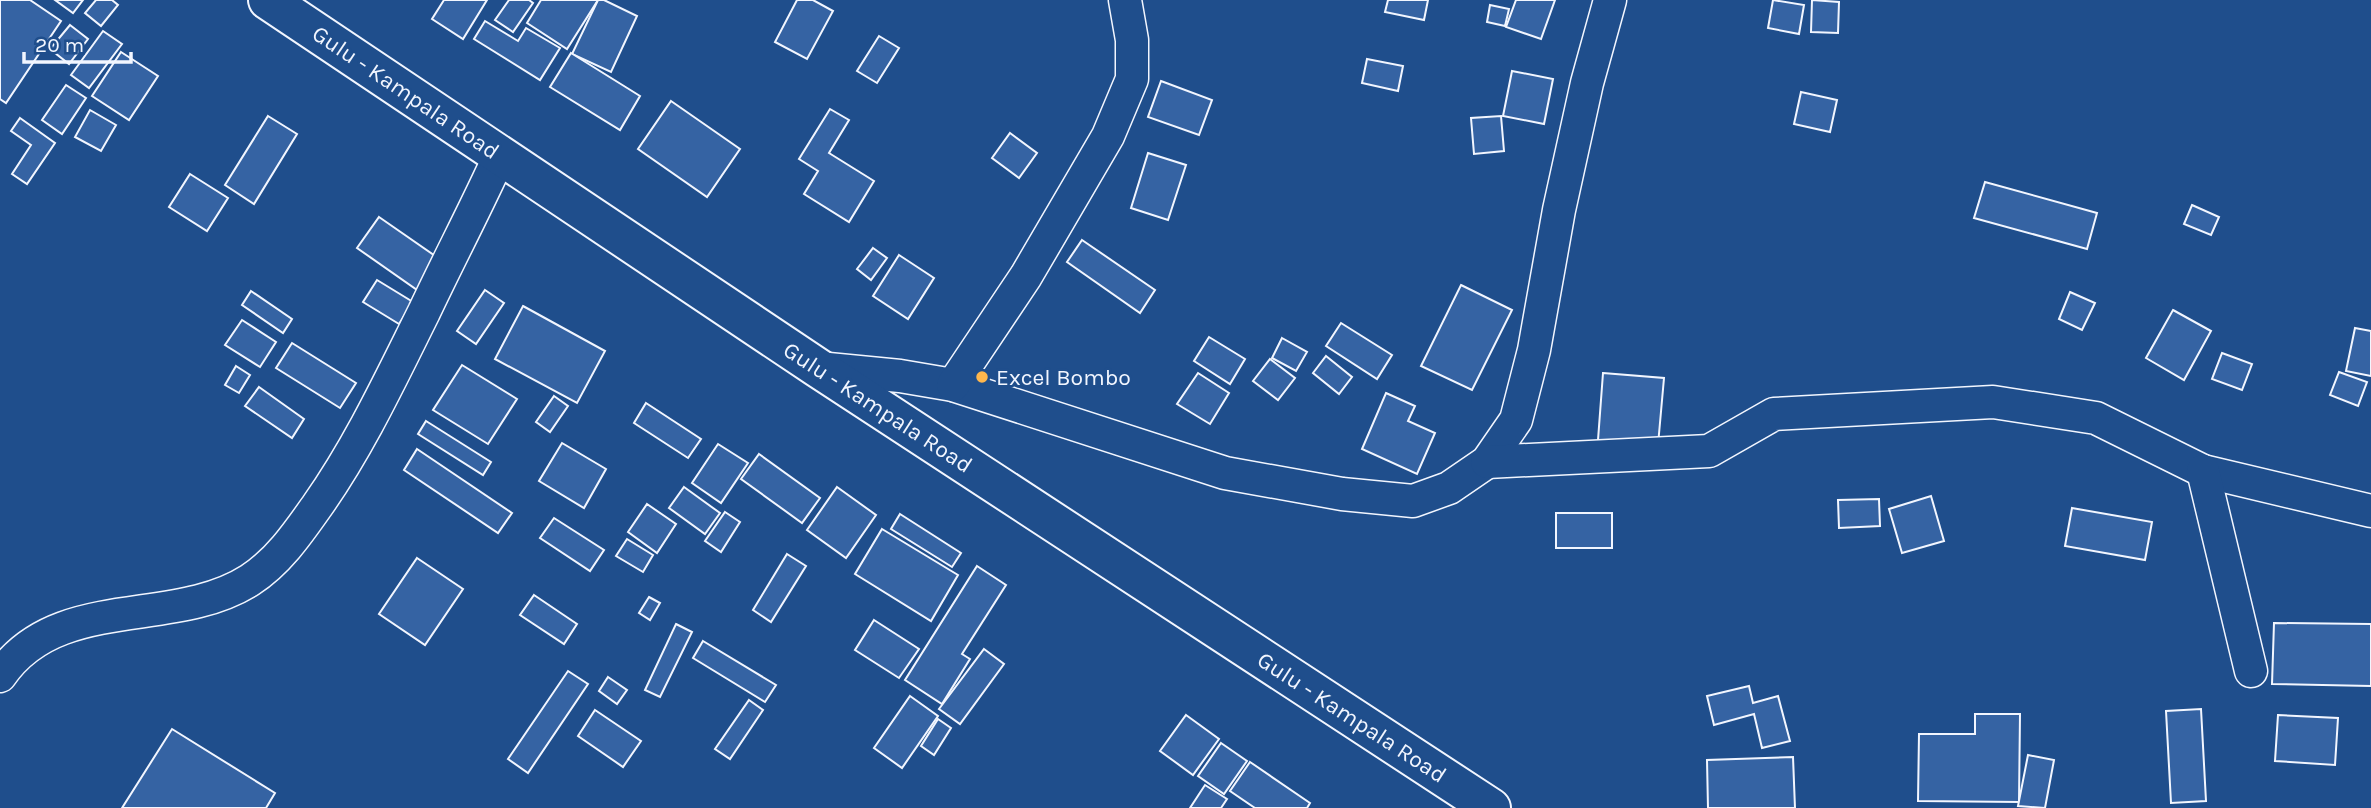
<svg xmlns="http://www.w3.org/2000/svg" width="2371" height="808" viewBox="0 0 2371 808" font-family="Karla,sans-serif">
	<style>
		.building { fill: #3563a3; stroke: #f2f6ff; stroke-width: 2 }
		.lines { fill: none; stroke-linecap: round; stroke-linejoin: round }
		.minor-casing { stroke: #f2f6ff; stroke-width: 35 }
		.primary-casing { stroke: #f2f6ff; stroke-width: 42 }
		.minor { stroke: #1f4e8c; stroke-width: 32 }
		.primary { stroke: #1f4e8c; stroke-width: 38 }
		.poi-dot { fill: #ffb74d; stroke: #1f4e8c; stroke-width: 2.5 }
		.labels { text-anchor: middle; stroke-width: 5; stroke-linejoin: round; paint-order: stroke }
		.street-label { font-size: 23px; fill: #f2f6ff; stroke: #1f4e8c }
		.poi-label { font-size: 23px; fill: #f2f6ff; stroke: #1f4e8c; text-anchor: start }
	</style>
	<rect width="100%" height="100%" fill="#1f4e8c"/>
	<g class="building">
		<polygon points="0,0 30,0 61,21 6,103 0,99"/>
		<polygon points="55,0 83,0 73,13"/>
		<polygon points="96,0 112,0 118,5 101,26 85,13"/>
		<polygon points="444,0 487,0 463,39 432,19"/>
		<polygon points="509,0 529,0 533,3 513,32 495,20"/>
		<polygon points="541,0 598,0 567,49 527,23"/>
		<polygon points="598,0 604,0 637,16 611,72 572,54"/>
		<polygon points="797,0 813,0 833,11 807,59 775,42"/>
		<polygon points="1388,0 1428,0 1424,20 1385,12"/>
		<polygon points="1516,0 1555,0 1541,39 1506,27"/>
		<polygon points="1773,0 1804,5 1799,34 1768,28"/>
		<polygon points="1812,0 1839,2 1838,33 1811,32"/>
		<polygon points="1490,5 1509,9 1505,26 1487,22"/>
		<polygon points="485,21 518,41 526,28 560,48 540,80 474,39"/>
		<polygon points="70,25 88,39 69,64 50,49"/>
		<polygon points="103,31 122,44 89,88 71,75"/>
		<polygon points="879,36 899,48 877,83 857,71"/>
		<polygon points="121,52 158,76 129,120 92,96"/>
		<polygon points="571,53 640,96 620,130 550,87"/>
		<polygon points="1367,59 1403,66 1398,91 1362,83"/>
		<polygon points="1512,71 1553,79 1544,124 1503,116"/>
		<polygon points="1161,81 1212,100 1199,135 1148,117"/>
		<polygon points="66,85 86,98 62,134 42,120"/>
		<polygon points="1801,92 1837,100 1830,132 1794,124"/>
		<polygon points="671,101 740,149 707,197 638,149"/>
		<polygon points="830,109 849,120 829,153 874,181 849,222 804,194 818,171 799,159"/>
		<polygon points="90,110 116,125 101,151 75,137"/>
		<polygon points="268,116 297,134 254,204 225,185"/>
		<polygon points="1501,116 1504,151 1474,154 1471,118"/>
		<polygon points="20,118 55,143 27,184 12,174 31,145 11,131"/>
		<polygon points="1010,133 1037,153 1019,178 992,158"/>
		<polygon points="1148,153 1186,165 1168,220 1131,208"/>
		<polygon points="190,174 228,198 207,231 169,207"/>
		<polygon points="1985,182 2097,213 2087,249 1974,218"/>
		<polygon points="2192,205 2219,217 2211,235 2184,224"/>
		<polygon points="379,217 441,260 420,292 357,248"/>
		<polygon points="1082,240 1155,290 1140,313 1067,262"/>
		<polygon points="873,248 887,258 871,280 857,269"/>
		<polygon points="899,255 934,278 908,319 873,296"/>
		<polygon points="377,280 413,302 399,324 363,302"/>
		<polygon points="1461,285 1512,310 1472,390 1421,366"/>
		<polygon points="485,290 504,303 476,344 457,331"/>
		<polygon points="251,291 292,319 283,333 242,305"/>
		<polygon points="2070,292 2095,303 2082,330 2059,319"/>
		<polygon points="523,306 605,351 577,403 495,359"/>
		<polygon points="2173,310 2211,331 2184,380 2146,358"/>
		<polygon points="242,320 276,342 260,367 225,345"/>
		<polygon points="1341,323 1392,355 1377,379 1326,346"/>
		<polygon points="2355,328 2371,331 2371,376 2346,371"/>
		<polygon points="1209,337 1245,359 1230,384 1194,361"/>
		<polygon points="1282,338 1307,352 1296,371 1272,358"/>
		<polygon points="292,343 356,383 340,408 276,368"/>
		<polygon points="2222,353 2252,364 2242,390 2212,379"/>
		<polygon points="1326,356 1352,377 1339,394 1313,373"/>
		<polygon points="1270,359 1295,378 1278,400 1253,381"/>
		<polygon points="462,365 517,399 488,444 433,410"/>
		<polygon points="236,366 250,375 239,393 225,385"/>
		<polygon points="2339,372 2367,382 2358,406 2330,395"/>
		<polygon points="1198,373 1229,393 1210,424 1177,404"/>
		<polygon points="1603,373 1664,378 1658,445 1598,440"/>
		<polygon points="259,387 304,419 292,438 245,406"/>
		<polygon points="1386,393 1415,406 1408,421 1435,433 1417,474 1362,449"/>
		<polygon points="554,396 568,406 550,432 536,422"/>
		<polygon points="646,403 701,439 688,458 634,423"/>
		<polygon points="426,421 491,462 483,475 418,434"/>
		<polygon points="562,443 606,469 584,508 539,481"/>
		<polygon points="718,444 748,463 721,503 692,483"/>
		<polygon points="417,449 512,513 498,533 404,470"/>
		<polygon points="759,454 820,498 802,523 741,479"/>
		<polygon points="684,487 720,513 705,534 669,508"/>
		<polygon points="837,487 876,515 846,558 807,530"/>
		<polygon points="1931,496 1944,541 1902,553 1889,509"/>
		<polygon points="1879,499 1880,526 1839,528 1838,500"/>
		<polygon points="647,504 676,524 657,553 628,532"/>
		<polygon points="2072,508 2152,522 2145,560 2065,546"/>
		<polygon points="725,512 740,522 721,552 705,541"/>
		<rect x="1556" y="513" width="56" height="35"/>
		<polygon points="900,514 961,553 952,567 891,529"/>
		<polygon points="554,518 604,550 590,571 540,538"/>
		<polygon points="882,529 958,575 931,621 855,574"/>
		<polygon points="627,539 653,555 643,572 616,556"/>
		<polygon points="787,554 806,566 771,622 753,610"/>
		<polygon points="417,558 463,589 425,645 379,614"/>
		<polygon points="977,566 1006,585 962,654 970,659 942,704 905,680"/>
		<polygon points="534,595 577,624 564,644 520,615"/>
		<polygon points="649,597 660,603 650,620 639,613"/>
		<polygon points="874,620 919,649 899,678 855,650"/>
		<polygon points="2274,623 2371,624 2371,686 2272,684"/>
		<polygon points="676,624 692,632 660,697 645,690"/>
		<polygon points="703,641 776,685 765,702 693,658"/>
		<polygon points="984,649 1004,664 960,724 939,709"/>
		<polygon points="568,671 588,684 528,773 508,759"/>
		<polygon points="608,677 627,690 617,704 599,691"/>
		<polygon points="1749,686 1753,703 1778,696 1790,741 1762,748 1754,714 1714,725 1707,696"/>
		<polygon points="910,696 938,716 902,768 874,748"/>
		<polygon points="749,700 763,710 730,759 715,749"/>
		<polygon points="2201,709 2206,801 2171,803 2166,711"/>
		<polygon points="595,710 641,741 623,767 578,736"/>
		<polygon points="1975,714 2020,714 2019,802 1918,801 1919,734 1975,734"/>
		<polygon points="1186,715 1219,739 1193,775 1160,751"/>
		<polygon points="2278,715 2338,718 2335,765 2275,761"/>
		<polygon points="938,719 951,728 934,755 921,746"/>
		<polygon points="172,729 275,793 266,808 122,808"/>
		<polygon points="1221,743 1247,761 1224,794 1198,776"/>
		<polygon points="2028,755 2054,760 2045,808 2018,806"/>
		<polygon points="1793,757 1795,808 1708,808 1707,760"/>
		<polygon points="1250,762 1310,803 1307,808 1255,808 1230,791"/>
		<polygon points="1205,785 1227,799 1221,808 1190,808"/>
	</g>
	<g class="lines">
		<defs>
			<g id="minor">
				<polyline points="818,368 900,376 953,385 1225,473 1342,494 1413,501 1449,488 1487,462 1516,420 1534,350 1559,210 1587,83 1610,0"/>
				<polyline points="953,385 1026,276 1108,136 1132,79 1132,40 1125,0"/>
				<polyline points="1487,462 1709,451 1774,414 1993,402 2096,418 2203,471 2371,511"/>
				<polyline points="2203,471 2251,671"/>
				<path d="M0,676C57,592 174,629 250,580C278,562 298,533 317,506C360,445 391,378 424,312C449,259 476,208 500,155"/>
			</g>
			<polyline id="primary" points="268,0 818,368 1491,808"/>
		</defs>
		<use href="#minor" class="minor-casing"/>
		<use href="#primary" class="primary-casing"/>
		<use href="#minor" class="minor"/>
		<use href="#primary" class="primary"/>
	</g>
	<circle class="poi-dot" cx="982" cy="377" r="7"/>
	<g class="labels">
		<g class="street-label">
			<text transform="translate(406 92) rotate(34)" y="8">Gulu - Kampala Road</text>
			<text transform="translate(878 407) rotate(33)" y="8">Gulu - Kampala Road</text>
			<text transform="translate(1352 717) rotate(33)" y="8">Gulu - Kampala Road</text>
		</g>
		<g class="poi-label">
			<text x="996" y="385">Excel Bombo</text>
		</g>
	</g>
	<path d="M24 52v10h107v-10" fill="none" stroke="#f2f6ff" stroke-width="3.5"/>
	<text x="35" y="52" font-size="21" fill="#f2f6ff" stroke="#1f4e8c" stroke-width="5" paint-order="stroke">20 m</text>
</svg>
